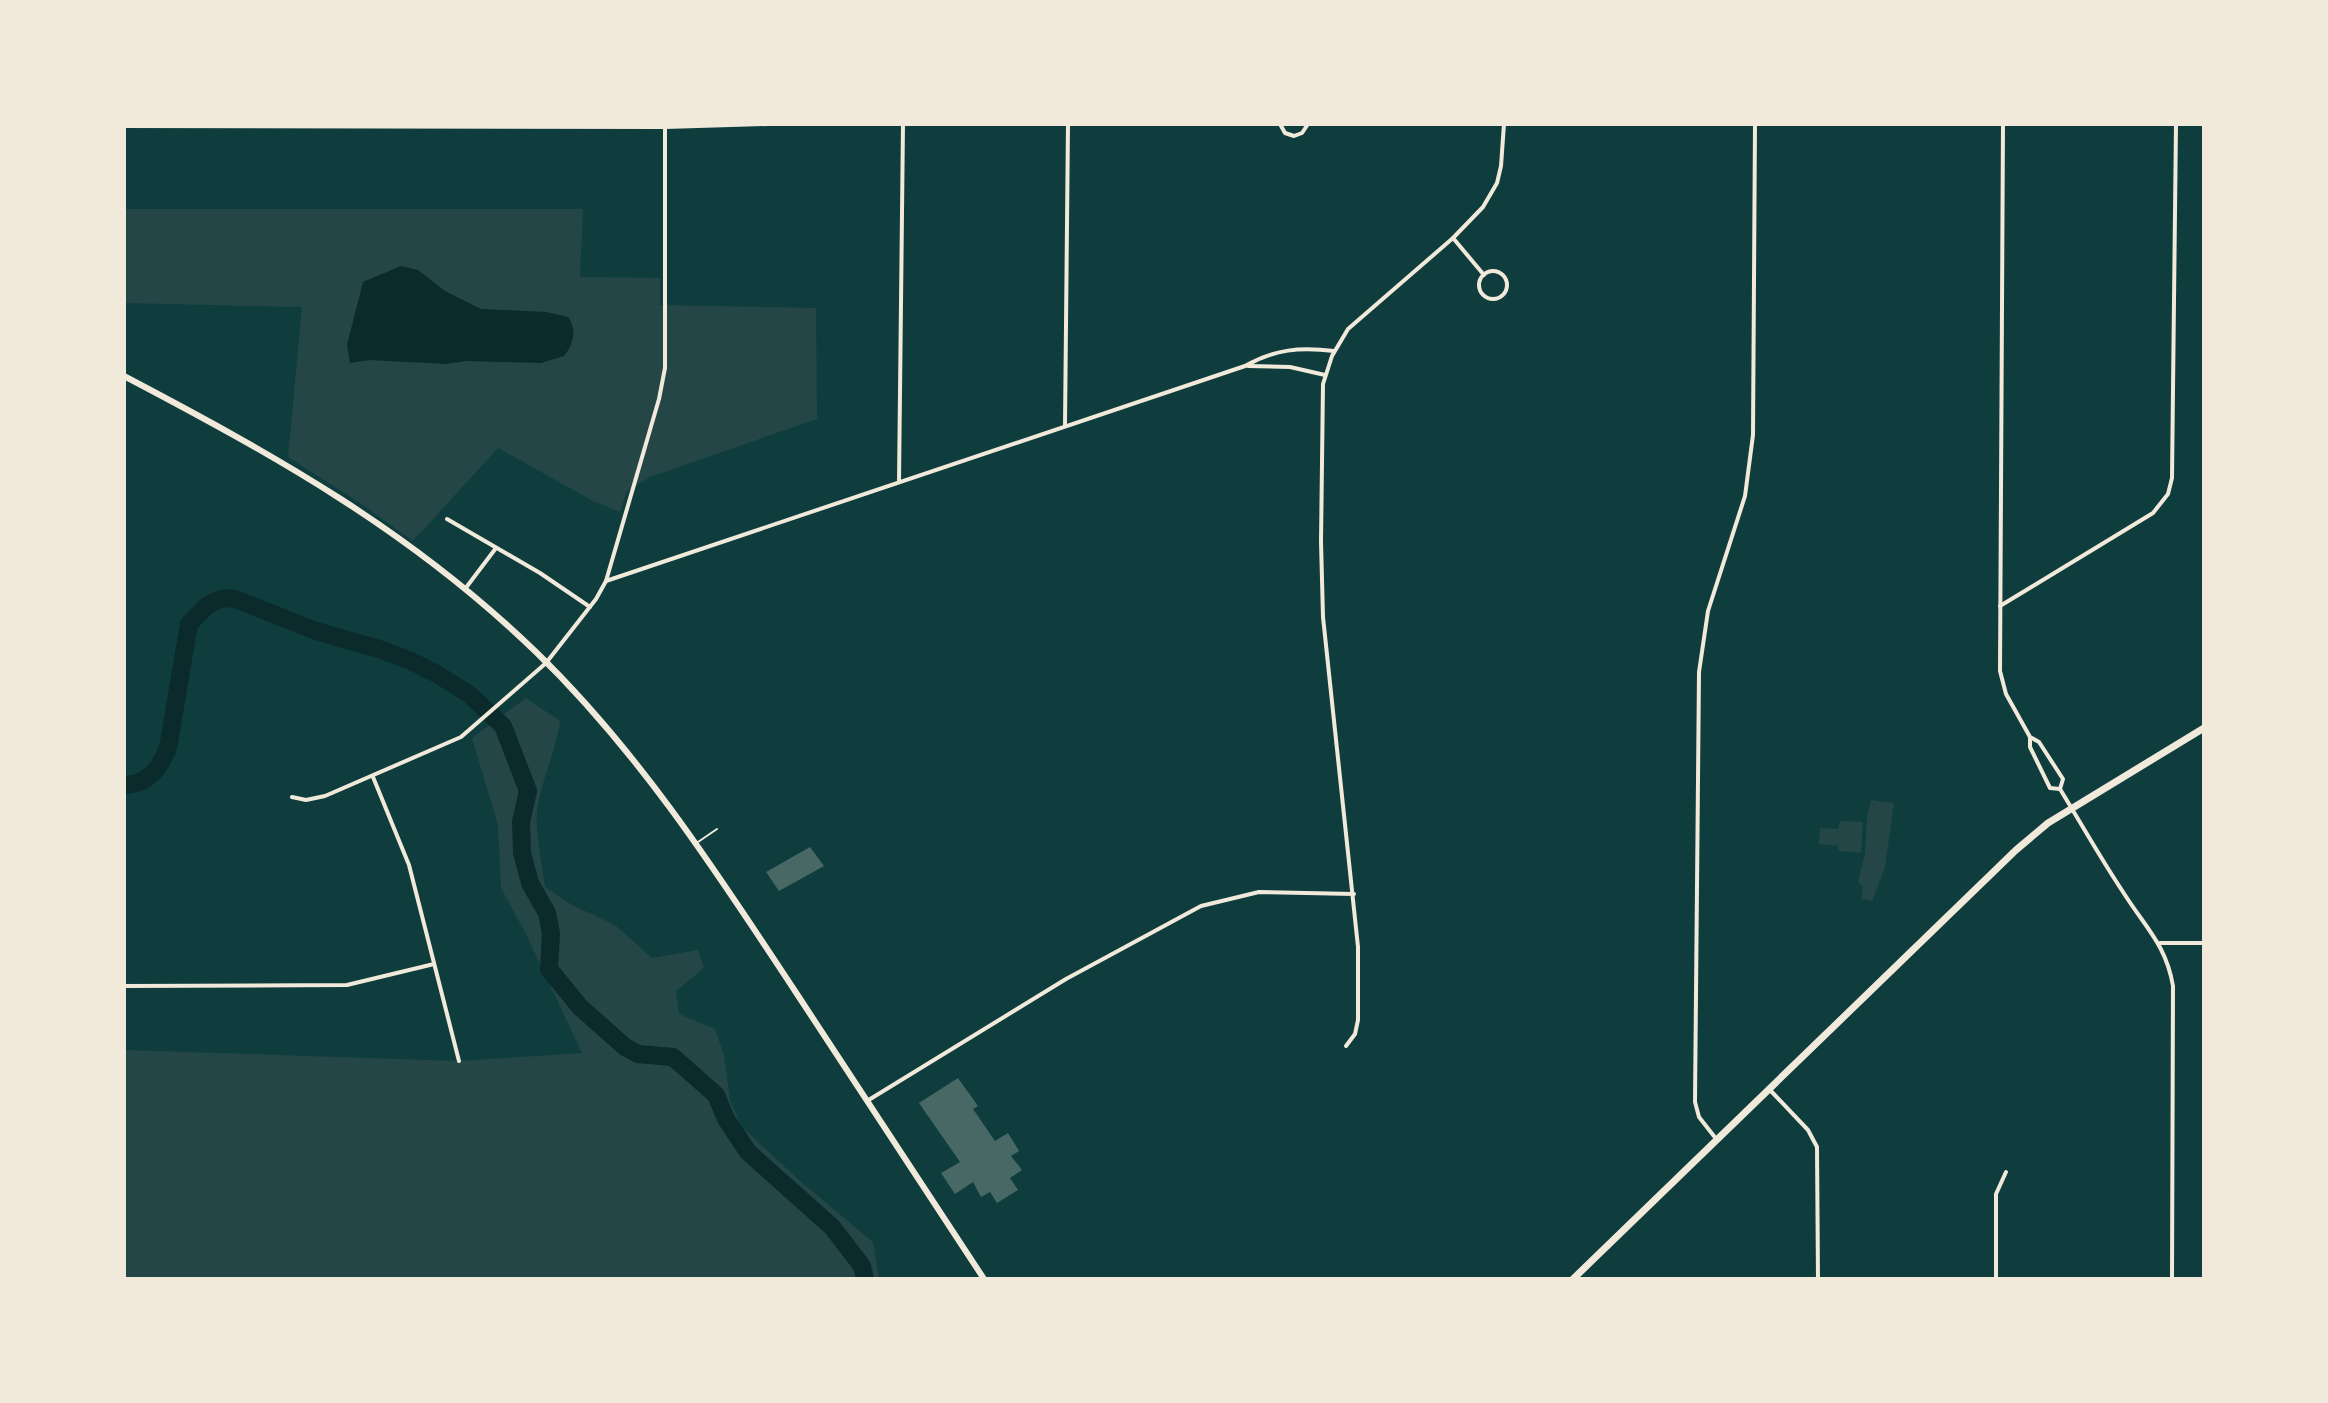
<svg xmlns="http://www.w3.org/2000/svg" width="2328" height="1403" viewBox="0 0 2328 1403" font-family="Roboto,sans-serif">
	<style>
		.green { fill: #244646 }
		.water { fill: #0a2a2b }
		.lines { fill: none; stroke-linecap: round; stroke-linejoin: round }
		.river { stroke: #0a2a2b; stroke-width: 18 }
		.building { fill: #486865 }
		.service { stroke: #f1e9da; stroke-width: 2 }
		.minor { stroke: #f1e9da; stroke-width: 4 }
		.secondary { stroke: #f1e9da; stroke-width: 6 }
		.primary { stroke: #f1e9da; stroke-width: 7 }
	</style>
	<rect width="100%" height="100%" fill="#0f3d3e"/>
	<g class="green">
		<polygon points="124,209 583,209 580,277 660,278 660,305 816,308 817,419 650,477 627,491 620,512 595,502 498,448 413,541 360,503 288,457 302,307 124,303"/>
		<path d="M526,698L560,721C556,752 541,780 537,812C535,835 542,863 545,887L572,905L615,925L652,958L698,950L704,968L676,991L679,1014L715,1029L724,1055L730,1100L741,1126L800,1181L873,1242L879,1279H124V1050L459,1061L582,1053L525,932L501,888L498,825L472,738Z"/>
		<polygon points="1871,800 1894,803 1885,867 1872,901 1861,899 1863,886 1858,882 1865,853 1867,817"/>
		<polygon points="1840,821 1863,822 1861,853 1838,851 1838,846 1819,844 1820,828 1838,829"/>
	</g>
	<path class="water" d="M401,266L418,270L445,291L481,309L546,312L568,317C577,329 574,344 564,356L541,363L467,361L446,364L370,360L350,363L347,345L363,282Z"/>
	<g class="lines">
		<path class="river" d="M124,785C149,784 159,769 168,748L189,624L208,605L218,600L228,598L238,600L316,631L379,649L411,661L437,674L470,695L503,726L528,791L521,822L522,853L530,883L547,913L551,933L549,969L580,1007L625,1047L638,1054L673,1057L716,1095L726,1119L748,1152L832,1227L862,1266L865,1279"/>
	</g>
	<g class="building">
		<polygon points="810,847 824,866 779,891 766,872"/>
		<polygon points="958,1078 978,1106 973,1109 995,1141 1008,1133 1019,1151 1011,1156 1022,1170 1010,1178 1018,1190 997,1203 990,1192 981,1197 973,1182 955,1194 941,1173 960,1162 919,1103"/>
	</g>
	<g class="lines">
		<polyline class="service" points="698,842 717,829"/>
		<g class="minor">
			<polyline points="1280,124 1285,133 1294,136 1302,133 1308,124"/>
			<polyline points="2003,124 2000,671 2006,694 2030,737 2030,747 2050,788 2060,789 2063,779 2039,742 2030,737"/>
			<polyline points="124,126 665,127 768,124"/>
			<polyline points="1453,238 1484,275"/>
			<circle cx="1493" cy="285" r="14"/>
			<polyline points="1248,366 1290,367 1325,375"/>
			<polyline points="1065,426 1068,124"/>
			<polyline points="899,482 903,124"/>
			<polyline points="447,519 540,573 590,607"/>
			<path d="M606,581L1245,366C1275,349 1300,347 1334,351"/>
			<polyline points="465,589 496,548"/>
			<polyline points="2000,606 2153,513 2168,494 2172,478 2176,124"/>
			<polyline points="373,777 409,865 459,1061"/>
			<path d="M2060,789C2082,825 2102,861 2125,895C2146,928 2166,945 2173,986L2172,1279"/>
			<polyline points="292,797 306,800 325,796 461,737 546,663 596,599 606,581 659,399 665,368 665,127"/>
			<polyline points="2160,943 2204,943"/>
			<polyline points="124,986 347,985 434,964"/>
			<polyline points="1346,1046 1355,1034 1358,1020 1358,947 1323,617 1321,542 1323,384 1332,356 1348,329 1453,238 1483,207 1497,183 1501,166 1504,124"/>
			<polyline points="1770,1090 1808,1130 1817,1147 1818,1279"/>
			<polyline points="867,1101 1066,979 1201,906 1259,892 1354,894"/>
			<polyline points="1717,1140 1699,1117 1695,1102 1699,672 1708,611 1745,496 1753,435 1755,124"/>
			<polyline points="1996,1279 1996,1194 2006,1172"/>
		</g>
		<path class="secondary" d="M124,376C276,456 411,531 536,652C639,752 716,871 795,991C858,1087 921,1183 984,1279"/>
		<polyline class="primary" points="1573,1279 2016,850 2048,823 2204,728"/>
	</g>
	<rect width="2328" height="1403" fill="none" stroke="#f1e9da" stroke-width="252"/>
</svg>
